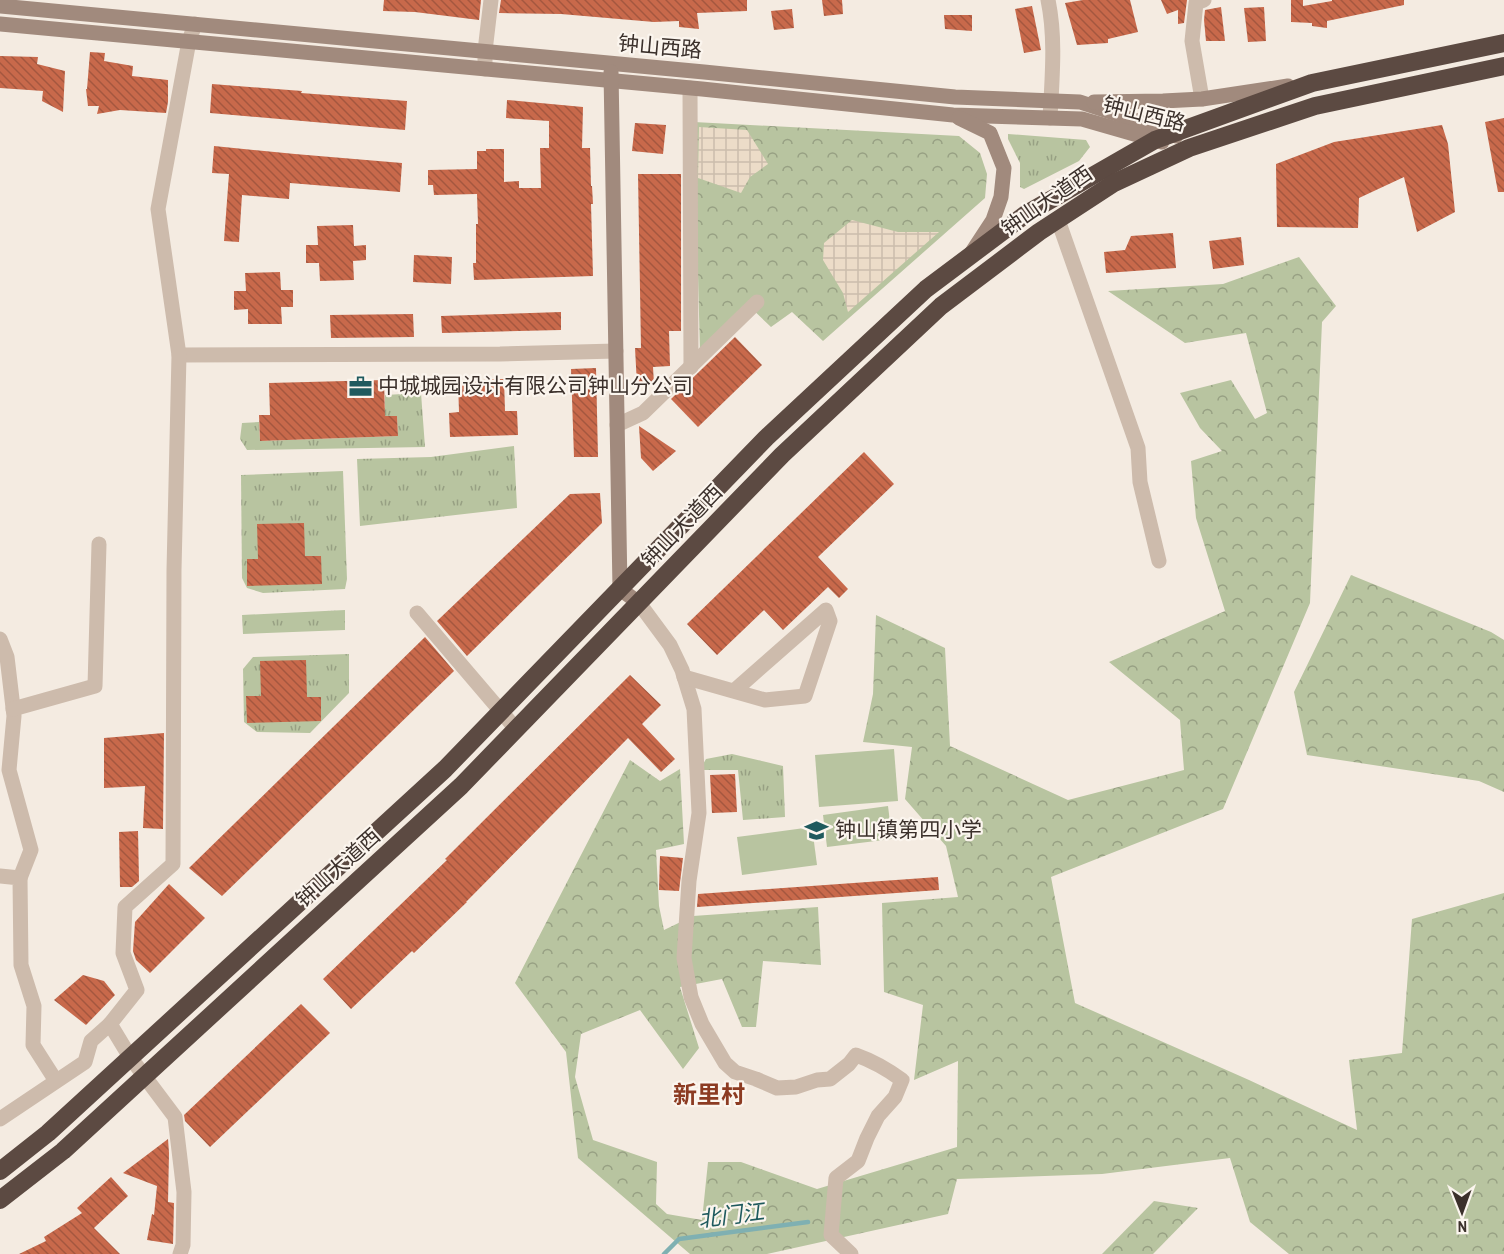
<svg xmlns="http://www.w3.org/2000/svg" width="1504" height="1254" viewBox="0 0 1504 1254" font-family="'Archivo Narrow','Noto Sans SC',sans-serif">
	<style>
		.grass { fill: url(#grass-tufts) }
		.forest { fill: url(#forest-crowns) }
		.pitch { fill: #b8c4a0 }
		.plaza { fill: url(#plaza-grid) }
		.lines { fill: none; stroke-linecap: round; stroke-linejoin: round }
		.stream { stroke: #7fb0b2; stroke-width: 4.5 }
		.building { fill: url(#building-back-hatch) }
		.street { stroke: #cdbbac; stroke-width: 15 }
		.secondary { stroke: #a18a7d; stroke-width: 15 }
		.highway { stroke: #5c4a42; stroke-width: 18 }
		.labels { text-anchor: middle; stroke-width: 4.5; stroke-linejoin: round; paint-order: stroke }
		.street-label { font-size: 21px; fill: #3b302b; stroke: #fbf5ee }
		.poi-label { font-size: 21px; fill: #3b302b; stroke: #fbf5ee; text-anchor: start }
		.water-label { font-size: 22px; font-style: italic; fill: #1f5a5e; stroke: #fbf5ee }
		.quarter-label { font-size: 24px; font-weight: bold; fill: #8c3b22; stroke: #fbf5ee }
	</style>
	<defs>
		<pattern id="grass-tufts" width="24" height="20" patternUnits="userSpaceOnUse" patternTransform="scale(1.5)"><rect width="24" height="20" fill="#b8c4a0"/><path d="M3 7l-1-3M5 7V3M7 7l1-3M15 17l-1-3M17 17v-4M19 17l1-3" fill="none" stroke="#97a083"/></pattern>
		<pattern id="forest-crowns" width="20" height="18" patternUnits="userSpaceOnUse" patternTransform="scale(1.5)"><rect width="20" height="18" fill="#b8c4a0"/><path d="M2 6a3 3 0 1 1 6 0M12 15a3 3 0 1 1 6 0" fill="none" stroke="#97a083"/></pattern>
		<pattern id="plaza-grid" width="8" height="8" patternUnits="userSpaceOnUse" patternTransform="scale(1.5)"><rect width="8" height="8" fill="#ecdcc8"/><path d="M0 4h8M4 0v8" fill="none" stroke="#cbbdac"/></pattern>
		<pattern id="building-back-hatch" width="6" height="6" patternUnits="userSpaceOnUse" patternTransform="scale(1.5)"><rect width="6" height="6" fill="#c8694b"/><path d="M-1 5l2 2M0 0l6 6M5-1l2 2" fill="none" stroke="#a4573f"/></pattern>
	</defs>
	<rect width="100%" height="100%" fill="#f4ebe1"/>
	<g class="grass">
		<polygon points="1008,134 1086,140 1090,147 1079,161 1024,189 1020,187 1020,163 1008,139"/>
		<polygon points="421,393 425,447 247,450 240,439 242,423 259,422 260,441 398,436 397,416 378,416 377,409 385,408 385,395"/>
		<polygon points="514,446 517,508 360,526 357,459 431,457"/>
		<polygon points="343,471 347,579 345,589 263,593 247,588 242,578 241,475"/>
		<polygon points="345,610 345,630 243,634 242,615"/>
		<polygon points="349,654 349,693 310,733 257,732 244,722 243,669 253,657"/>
		<polygon points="732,754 783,766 785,817 743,820 738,770 702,770 702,766 706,759"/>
	</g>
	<g class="forest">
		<polygon points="694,122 959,136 980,153 987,174 985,198 823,341 792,312 771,327 747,304 700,352"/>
		<polygon points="1299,257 1336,306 1322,322 1310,603 1223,809 1051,877 1075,1003 1249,1080 1357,1130 1349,1060 1402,1053 1412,919 1504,893 1504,1254 1289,1254 1250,1222 1230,1158 1102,1174 957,1179 948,1214 767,1254 690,1254 578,1158 566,1052 515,983 630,760 660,781 680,769 684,844 656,850 659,906 664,930 693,916 818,907 821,965 763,961 756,1027 742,1027 722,979 680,987 699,1048 683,1069 640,1010 581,1034 575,1077 593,1140 657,1162 656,1204 667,1214 702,1220 708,1162 741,1162 817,1189 957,1147 958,1061 914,1080 923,1005 884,992 882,903 958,897 946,846 905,799 912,747 863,742 873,694 876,615 945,648 950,746 1068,800 1184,770 1180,720 1109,662 1225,611 1196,518 1191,461 1222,451 1200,428 1180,393 1231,380 1255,419 1267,413 1246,333 1185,343 1108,291 1223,284"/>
		<polygon points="1351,575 1491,632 1504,640 1504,792 1479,781 1307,755 1294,692"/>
		<polygon points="1154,1201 1198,1208 1153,1254 1102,1254"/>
	</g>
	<g class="pitch">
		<polygon points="894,749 898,801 819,807 815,755"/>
		<polygon points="888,806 892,839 827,847 823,815"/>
		<polygon points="812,827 817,865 742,875 737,837"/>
	</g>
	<g class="plaza">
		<polygon points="699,127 747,130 768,164 750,177 741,193 698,178"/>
		<polygon points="852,220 898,232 939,232 848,312 843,293 823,260 824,243"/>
	</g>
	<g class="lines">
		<polyline class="stream" points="664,1254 679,1239 808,1222"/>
	</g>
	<g class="building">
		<polygon points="384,0 481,0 479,20 415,12 383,11"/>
		<polygon points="501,0 747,0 747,11 697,13 699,29 679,27 679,21 654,22 561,14 499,13"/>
		<polygon points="822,0 842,0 843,14 824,16"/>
		<polygon points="1083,0 1130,0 1138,32 1108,39 1108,43 1077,45 1065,3"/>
		<polygon points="1161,0 1187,0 1184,23 1178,24 1178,10 1167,14"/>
		<polygon points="1291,0 1303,0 1303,6 1332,1 1332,0 1404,0 1404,5 1327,21 1327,28 1312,26 1312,23 1291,22"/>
		<polygon points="1032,6 1041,50 1024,53 1015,9"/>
		<polygon points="1221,7 1225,41 1206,41 1204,20 1205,10"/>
		<polygon points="1264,7 1266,41 1248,42 1244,8"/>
		<polygon points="792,9 794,28 774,30 771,11"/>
		<polygon points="944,15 972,15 972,31 945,29"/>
		<polygon points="90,52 105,53 104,61 133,66 132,76 168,80 168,102 166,113 120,110 97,114 99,106 88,106 86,89 87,89"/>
		<polygon points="0,56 38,57 37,64 65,71 63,112 42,101 43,91 0,88"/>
		<polygon points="212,84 302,91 301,93 407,101 405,130 210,113"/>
		<polygon points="507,100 583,107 582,148 590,148 591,186 592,186 593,204 591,204 593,276 474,280 473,263 476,263 476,224 478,224 477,194 434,195 433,185 428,185 428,170 477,169 477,151 486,151 486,149 504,149 504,182 519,181 519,188 541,188 540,148 549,148 549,121 506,118"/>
		<polygon points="1504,118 1504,192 1498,192 1485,122"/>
		<polygon points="635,123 666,125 663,154 632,151"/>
		<polygon points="1442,125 1448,144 1455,212 1417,232 1404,177 1359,198 1358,228 1277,227 1276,164 1334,142"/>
		<polygon points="214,146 295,154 402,163 400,192 290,183 289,199 242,195 239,242 224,241 229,174 212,173"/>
		<polygon points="638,174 681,174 681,331 669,331 670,366 653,367 654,384 637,385 635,348 641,348"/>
		<polygon points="353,225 354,246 366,245 366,260 353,261 354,280 320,281 319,263 306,263 306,245 318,245 317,226"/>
		<polygon points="1173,233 1176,268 1106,273 1104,252 1125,250 1131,236"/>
		<polygon points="1241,237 1244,265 1213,269 1209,241"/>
		<polygon points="414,255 452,257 451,284 413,282"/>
		<polygon points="280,272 281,290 293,290 293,307 281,307 282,324 248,324 248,309 234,310 234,291 246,291 245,273"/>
		<polygon points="561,312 561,330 442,333 441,316"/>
		<polygon points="413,314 414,337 331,338 330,315"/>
		<polygon points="735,337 762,365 698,427 671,399"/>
		<polygon points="596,368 598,457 574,457 571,369"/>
		<polygon points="504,379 505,411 517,411 518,435 450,437 449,413 459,412 458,381"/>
		<polygon points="384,380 385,416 397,416 398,436 260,441 259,415 270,415 269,383"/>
		<polygon points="639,426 676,451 653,471 641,458"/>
		<polygon points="864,452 894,484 818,557 848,589 839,598 828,587 783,630 764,610 717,655 687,624"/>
		<polygon points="600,493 602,523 467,656 437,621 570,494"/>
		<polygon points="304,523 305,556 321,556 322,584 247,586 247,559 258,559 257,524"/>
		<polygon points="425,637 454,671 222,896 189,868"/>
		<polygon points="306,660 307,697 321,697 321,721 247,723 246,696 261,696 260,661"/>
		<polygon points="630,675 661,705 642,724 675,759 661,772 628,738 466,902 467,902 414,953 412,951 351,1009 323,979 447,860 445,859"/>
		<polygon points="164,733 163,829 143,828 145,786 104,788 104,738"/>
		<polygon points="735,774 737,812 712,813 710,775"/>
		<polygon points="138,831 139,881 132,887 120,887 119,832"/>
		<polygon points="660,856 683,858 679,891 659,890"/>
		<polygon points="938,877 939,890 697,907 698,894"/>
		<polygon points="169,884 205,918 150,973 136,960 133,951 135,922"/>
		<polygon points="83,975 104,981 115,995 86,1025 54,1000"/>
		<polygon points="301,1004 330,1033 210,1147 185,1121 184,1115"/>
		<polygon points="168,1139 169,1153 168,1202 174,1203 173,1244 147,1240 152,1214 154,1215 157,1186 123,1173"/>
		<polygon points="111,1177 128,1196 94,1228 120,1254 19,1254 46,1241 44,1237 82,1213 77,1208"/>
	</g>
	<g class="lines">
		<g class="street">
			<path d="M1048,0C1056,38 1052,79 1050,118"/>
			<polyline points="485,69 485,51 491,0"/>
			<polyline points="690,88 691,367"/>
			<polyline points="1202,99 1192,41 1196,3 1204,0"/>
			<polyline points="1058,220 1138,448 1140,482 1159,561"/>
			<polyline points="179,355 500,354 616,351"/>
			<polyline points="617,425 643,413 757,302"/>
			<path d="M639,603L670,645L682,670L694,709L699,813L689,881L684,958L691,997L702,1024L725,1063L735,1072L756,1079L777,1088L796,1087L817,1080L830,1079L849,1064L856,1055C873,1061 887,1069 902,1080L895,1097L878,1116L867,1138L858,1161L836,1178L831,1235L851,1254"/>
			<polyline points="417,613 516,729"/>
			<polyline points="0,639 7,657 14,716 9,770 31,850 20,878"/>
			<polyline points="684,677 765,700 805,696 830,621 826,610 734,691"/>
			<polyline points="13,709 95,686 99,544"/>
			<polyline points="0,876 20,878 21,965 34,1006 33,1045 56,1081"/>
			<polyline points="0,1119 85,1062 91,1041 110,1024"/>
			<polyline points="180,1254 183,1245 184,1192 175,1117 130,1057 110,1024 137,990 123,953 125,907 173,864 174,570 179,355 158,209 189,41 195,24"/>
		</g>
		<g class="secondary">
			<polyline points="0,6 704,72 955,97 1080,102 1174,133 1176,136"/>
			<polyline points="0,24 702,89 953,115 1082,119 1162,142"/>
			<polyline points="611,72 620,589 639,603"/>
			<polyline points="1094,102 1163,101 1202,99 1288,86"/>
			<polyline points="959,118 990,133 1004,168 1001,197 993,220 972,252"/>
		</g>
		<g class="highway">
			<polyline points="0,1171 48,1133 445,769 766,438 926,289 1026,214 1155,140 1312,83 1504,43"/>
			<polyline points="0,1200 63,1151 461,786 782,455 941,306 1039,232 1114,183 1189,148 1315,106 1504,66"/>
		</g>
	</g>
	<defs>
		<symbol id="office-bare" viewBox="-9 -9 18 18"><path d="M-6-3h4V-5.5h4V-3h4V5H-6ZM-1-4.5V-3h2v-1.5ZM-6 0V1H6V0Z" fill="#1f5a5e" stroke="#fbf5ee" stroke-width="2.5" paint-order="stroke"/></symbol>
		<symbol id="school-bare" viewBox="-9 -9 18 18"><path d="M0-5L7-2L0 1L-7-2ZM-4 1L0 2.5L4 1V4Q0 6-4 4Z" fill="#1f5a5e" stroke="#fbf5ee" stroke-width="2.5" paint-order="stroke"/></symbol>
	</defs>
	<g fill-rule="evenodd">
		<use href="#office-bare" x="344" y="370" width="33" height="33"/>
		<use href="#school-bare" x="800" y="814" width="33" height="33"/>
	</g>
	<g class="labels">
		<g class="street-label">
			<text transform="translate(660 47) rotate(5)" y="7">钟山西路</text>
			<text transform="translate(1144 114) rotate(14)" y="7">钟山西路</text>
			<text transform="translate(1047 201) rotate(-35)" y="7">钟山大道西</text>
			<text transform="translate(682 526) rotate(-46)" y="7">钟山大道西</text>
			<text transform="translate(338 868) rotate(-42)" y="7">钟山大道西</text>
		</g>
		<g class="poi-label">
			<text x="378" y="393">中城城园设计有限公司钟山分公司</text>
			<text x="835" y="837">钟山镇第四小学</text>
		</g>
		<g class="water-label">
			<text transform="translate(731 1215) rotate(-7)" y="8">北门江</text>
		</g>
		<g class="quarter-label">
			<text x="709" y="1103">新里村</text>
		</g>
	</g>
	<g transform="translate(1462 1212) rotate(179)" stroke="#fbf5ee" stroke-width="4.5" paint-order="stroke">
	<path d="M0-4.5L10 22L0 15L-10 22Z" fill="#3b302b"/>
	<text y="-9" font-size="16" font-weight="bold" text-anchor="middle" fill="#3b302b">N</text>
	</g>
</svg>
